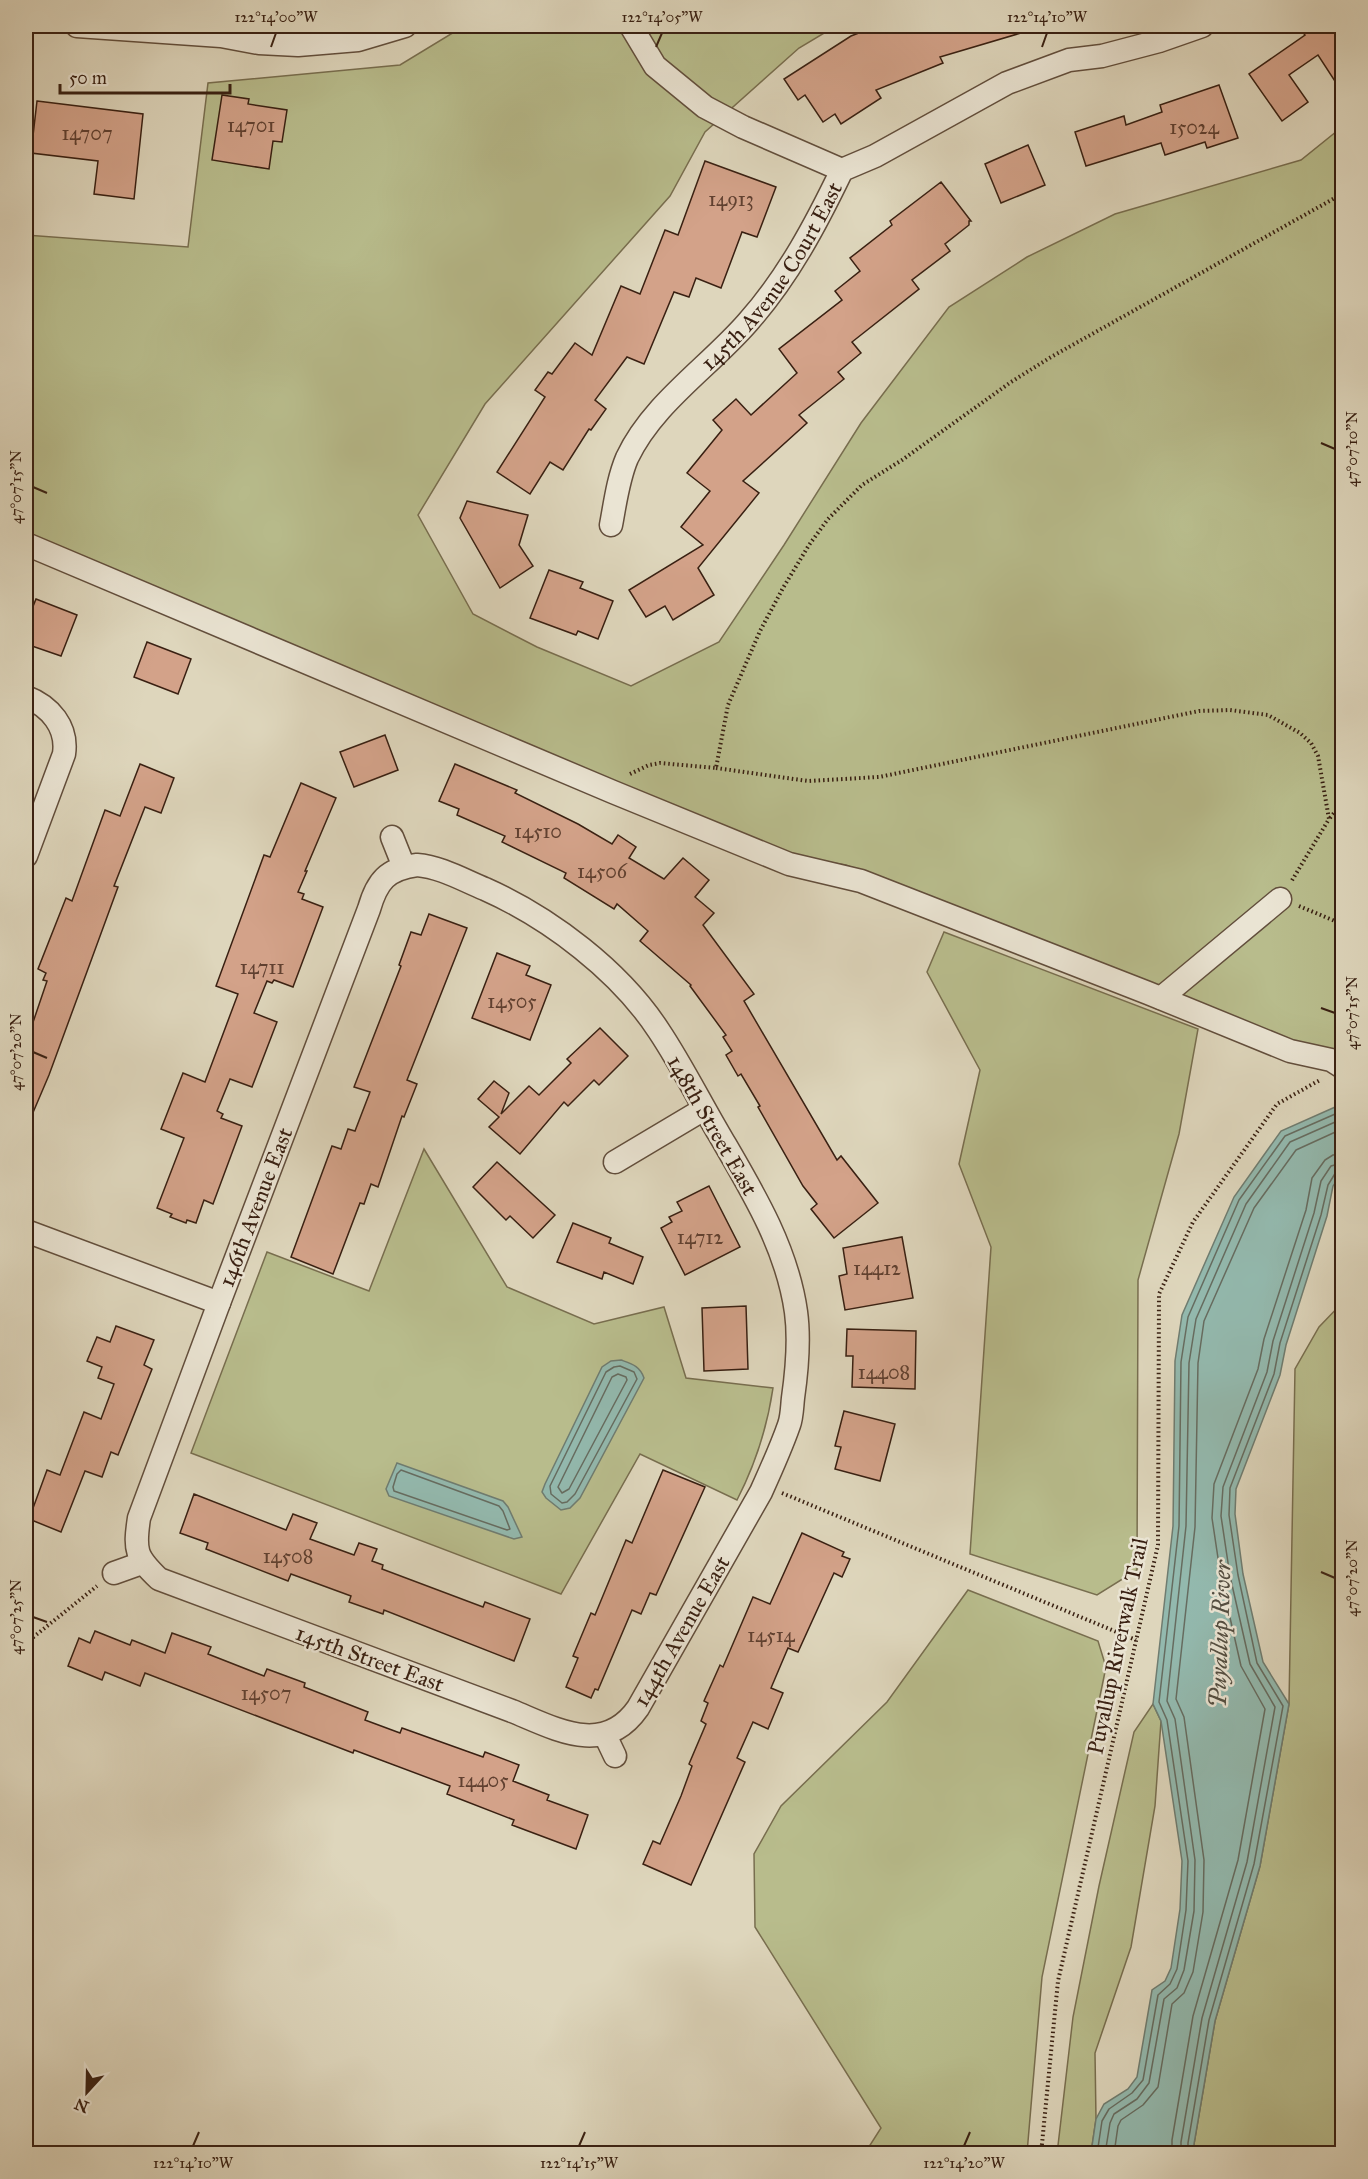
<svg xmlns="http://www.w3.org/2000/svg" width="1368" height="2179" viewBox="0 0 1368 2179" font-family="'IM FELL Great Primer',serif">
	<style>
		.green { fill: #b8bc8c; stroke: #786e4f; stroke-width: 1.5 }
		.water { fill: #93b9ae; stroke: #6f7c70; stroke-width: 1.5 }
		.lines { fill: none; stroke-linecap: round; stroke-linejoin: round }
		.shore { stroke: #666c60; stroke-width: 1.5 }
		.building { fill: #d3a289; stroke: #392012; stroke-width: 1.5 }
		.minor-casing { stroke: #624e3c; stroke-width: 25 }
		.path { stroke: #392012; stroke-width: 4; stroke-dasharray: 1.5 3; stroke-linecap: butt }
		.minor { stroke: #eae4d3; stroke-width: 22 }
		.ticks { fill: none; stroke: #392012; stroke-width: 2 }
		.labels { text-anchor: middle; stroke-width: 5; stroke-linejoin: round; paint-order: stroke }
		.number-label { font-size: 20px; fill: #604030 }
		.street-label { font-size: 22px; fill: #392012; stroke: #eae4d3 }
		.water-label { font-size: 24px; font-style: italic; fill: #544e41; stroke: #eae4d3 }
		.neatline { fill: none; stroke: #392012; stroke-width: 2 }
		.ticks-label { font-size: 15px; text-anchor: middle; fill: #392012 }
	</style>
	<rect width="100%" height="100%" fill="#ded6bc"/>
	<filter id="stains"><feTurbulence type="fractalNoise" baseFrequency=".00333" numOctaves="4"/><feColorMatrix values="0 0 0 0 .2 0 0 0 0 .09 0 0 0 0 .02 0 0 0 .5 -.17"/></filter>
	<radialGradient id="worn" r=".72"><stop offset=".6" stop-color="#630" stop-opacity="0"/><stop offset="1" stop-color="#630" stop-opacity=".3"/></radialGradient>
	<g class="green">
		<polygon points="464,26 836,26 799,48 705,132 670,196 485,404 418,515 473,614 537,647 631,686 719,642 784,545 861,423 949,307 1027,257 1115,214 1301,160 1342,127 1342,1050 1301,1047 1184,999 846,865 792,856 26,532 26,235 188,247 208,83 400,65"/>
		<polygon points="944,932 1198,1029 1179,1134 1138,1280 1137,1570 1097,1595 970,1554 991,1247 959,1164 980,1070 927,972"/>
		<path d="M424,1149L507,1287L594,1324L664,1307L686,1378L773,1388C767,1429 756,1463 737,1500L640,1454L561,1594L191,1453L267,1252L369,1291Z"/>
		<polygon points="1342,1303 1342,2153 1194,2154 1194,2144 1215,2021 1260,1866 1289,1704 1295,1369 1319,1327"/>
		<polygon points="968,1590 1098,1641 1106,1667 1042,1977 1027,2153 865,2153 881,2128 755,1927 754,1854 781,1806 887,1702"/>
		<polygon points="1153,1704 1161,1721 1155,1806 1131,1947 1095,2053 1096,2119 1091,2153 1057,2154 1073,2017 1099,1886 1134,1732"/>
	</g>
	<g class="water">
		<polygon points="1342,1104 1342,1174 1333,1186 1327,1216 1286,1345 1280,1375 1236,1489 1235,1514 1243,1574 1263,1662 1289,1704 1260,1866 1215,2021 1194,2144 1194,2153 1091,2153 1096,2119 1104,2104 1128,2089 1137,2077 1152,1990 1165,1981 1171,1968 1180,1909 1182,1861 1161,1721 1153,1704 1173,1526 1175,1361 1182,1315 1234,1197 1281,1131"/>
		<path d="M621,1360C632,1364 640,1366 644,1378L580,1498L570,1508L561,1510L546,1498L542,1492L545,1484L602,1367L611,1361Z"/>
		<polygon points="397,1463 503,1501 508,1507 522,1537 514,1539 389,1496 386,1489"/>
	</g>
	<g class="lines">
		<g class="shore">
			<polygon points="620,1366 634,1372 637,1379 575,1494 567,1502 562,1503 551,1494 550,1486 606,1372 614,1367"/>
			<polygon points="618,1374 626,1377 627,1380 569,1489 562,1493 558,1487 612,1377"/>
			<polygon points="401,1470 499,1506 503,1511 510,1529 507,1530 394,1491 393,1487 397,1474"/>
			<polyline points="1097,2154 1102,2121 1109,2109 1132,2093 1143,2080 1158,1995 1170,1984 1177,1969 1186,1910 1188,1861 1167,1720 1159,1702 1179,1526 1181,1362 1188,1317 1239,1200 1285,1136 1342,1111"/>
			<polyline points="1105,2154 1110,2123 1114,2114 1137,2099 1149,2083 1164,1999 1177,1988 1184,1970 1194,1911 1195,1860 1175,1719 1167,1701 1186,1526 1189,1363 1196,1319 1246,1204 1290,1142 1342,1119"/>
			<polyline points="1114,2154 1118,2126 1121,2120 1143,2105 1158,2087 1172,2004 1184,1993 1193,1972 1203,1912 1204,1860 1184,1717 1176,1699 1195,1527 1198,1363 1204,1321 1254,1208 1296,1150 1342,1129"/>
			<polyline points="1172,2154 1172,2140 1193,2016 1238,1860 1265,1709 1241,1666 1221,1578 1212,1518 1214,1484 1258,1369 1264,1339 1306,1210 1312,1178 1325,1160 1333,1155 1342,1154"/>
			<polyline points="1181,2154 1181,2142 1202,2018 1247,1862 1275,1707 1250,1664 1230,1576 1221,1516 1223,1487 1267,1372 1273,1341 1314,1213 1321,1181 1331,1166 1342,1163"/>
			<polyline points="1188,2154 1188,2143 1209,2020 1254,1864 1283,1706 1257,1663 1238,1575 1229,1515 1230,1488 1274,1374 1280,1343 1321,1215 1328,1185 1336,1172 1342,1170"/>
		</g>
	</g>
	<g class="building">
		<polygon points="877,26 1030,26 1031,30 940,57 943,63 876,90 881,98 841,124 835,114 823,122 805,95 798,100 784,79 851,36"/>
		<polygon points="1298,26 1342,26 1342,92 1318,55 1289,75 1308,102 1282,121 1249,74 1305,35"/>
		<polygon points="1219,85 1238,138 1207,148 1205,142 1165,155 1161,143 1086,166 1075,132 1124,116 1126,125 1162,112 1160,105"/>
		<polygon points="222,95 249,99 248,104 287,110 282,142 273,141 269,169 212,160"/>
		<polygon points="37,101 143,114 134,199 94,194 98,161 31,153"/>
		<polygon points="1028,145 1045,185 1001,203 985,164"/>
		<polygon points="705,161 776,187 757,237 742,232 721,288 696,278 689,297 674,292 644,364 627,357 595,400 606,409 591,430 589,429 563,470 550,462 530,494 497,472 545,397 535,390 548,372 552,374 575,343 592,355 621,286 640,294 665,230 678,235"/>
		<polygon points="941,182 971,221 969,221 969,225 945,244 950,251 912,280 919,289 852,342 861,353 838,372 844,379 799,415 807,423 743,481 759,493 698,568 714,595 673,620 665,606 646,617 629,590 703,545 681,527 710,491 687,473 722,430 713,420 736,399 751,415 797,373 779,349 842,300 835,291 860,271 850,258 892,225 890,221"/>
		<polygon points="467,501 528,515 519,545 533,566 500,588 460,518"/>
		<polygon points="549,570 583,582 580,588 613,601 598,639 578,631 576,635 530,618"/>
		<polygon points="36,599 77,615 61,656 26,644 26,624"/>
		<polygon points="147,642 191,659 178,694 134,677"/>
		<polygon points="385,735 398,770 354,787 340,752"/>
		<polygon points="140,764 174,778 161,813 145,807 114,886 118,887 92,958 49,1075 26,1129 26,1043 47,981 43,980 46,973 38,969 66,898 72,901 105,810 120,816"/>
		<polygon points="455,764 517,790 515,793 578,824 612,844 618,835 636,847 629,858 664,879 683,858 709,880 695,897 714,913 703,925 754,994 744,1001 837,1160 841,1156 878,1203 834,1238 811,1209 817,1204 803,1186 758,1107 760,1106 741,1074 738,1076 726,1055 732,1051 723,1037 726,1035 690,986 691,985 640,941 648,931 617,904 614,909 564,878 566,873 502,842 505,836 457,815 459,809 439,801"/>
		<polygon points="301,783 336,798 305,871 307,871 298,892 304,894 302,899 323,907 293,987 274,980 272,983 267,981 254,1013 277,1022 252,1087 230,1079 217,1111 223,1114 221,1118 242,1126 213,1204 204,1200 196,1223 187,1220 186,1223 170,1217 172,1214 157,1208 184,1138 161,1129 183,1073 205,1082 238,994 216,986 264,855 270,857"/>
		<polygon points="429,914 467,928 407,1080 417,1084 404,1117 402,1116 378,1187 371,1184 364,1204 360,1203 333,1274 291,1257 332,1146 341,1149 348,1129 355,1131 370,1092 354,1087 401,966 399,965 411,932 421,935"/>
		<polygon points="497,953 530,966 526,975 551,985 530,1040 472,1018"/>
		<polygon points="600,1028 628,1056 599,1085 594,1080 568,1106 564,1102 520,1154 489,1127 499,1117 478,1099 494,1081 509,1093 501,1114 529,1086 539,1095 571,1063 567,1059"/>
		<polygon points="497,1162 555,1215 533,1238 510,1216 506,1220 473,1187"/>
		<polygon points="709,1186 740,1247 685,1275 661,1228 672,1222 669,1217 682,1211 677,1202"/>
		<polygon points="573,1223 611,1238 609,1243 643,1257 633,1284 604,1272 602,1279 557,1262"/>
		<polygon points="902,1237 913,1298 845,1310 839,1276 847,1274 843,1248"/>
		<polygon points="746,1306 748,1369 704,1371 702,1308"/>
		<polygon points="116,1326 154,1340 144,1365 152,1369 118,1455 111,1452 102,1477 85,1471 61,1532 29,1519 47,1470 60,1475 84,1412 101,1419 114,1384 98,1378 102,1367 87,1361 97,1337 110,1342"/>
		<polygon points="847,1329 916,1331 915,1389 852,1387 853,1356 846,1356"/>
		<polygon points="844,1411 895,1424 880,1481 835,1469 841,1447 835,1446"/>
		<polygon points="663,1470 705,1487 656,1595 650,1593 641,1614 632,1610 598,1690 595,1689 591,1698 566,1687 578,1658 573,1656 591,1613 595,1615 626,1540 632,1543"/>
		<polygon points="194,1494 286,1530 293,1514 317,1523 310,1539 354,1555 359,1543 377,1549 372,1561 383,1565 382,1569 483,1607 485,1602 530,1619 514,1661 384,1610 383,1614 349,1602 351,1596 291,1574 288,1581 206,1549 208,1543 180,1533"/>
		<polygon points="802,1533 844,1552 842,1556 850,1559 842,1577 834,1573 798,1652 788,1648 771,1688 783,1693 768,1729 753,1722 737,1758 745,1762 691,1885 643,1864 653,1841 660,1844 681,1796 692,1766 689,1764 706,1724 701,1721 708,1703 704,1701 720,1665 723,1667 753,1597 770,1604"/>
		<polygon points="95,1631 130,1645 132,1640 165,1653 172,1633 211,1647 208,1654 264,1676 267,1669 305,1683 304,1687 368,1712 365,1720 400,1733 402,1728 483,1757 485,1752 519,1765 513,1781 549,1795 547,1800 588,1815 576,1849 512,1825 514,1820 447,1794 450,1786 354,1750 353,1753 145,1673 140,1686 105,1672 102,1680 68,1666 79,1638 90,1643"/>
	</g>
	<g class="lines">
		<defs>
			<g id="minor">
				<polyline points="77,26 221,36 259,43 298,45 358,40 405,26"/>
				<polyline points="631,26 655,66 705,107 743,127 842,170"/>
				<path id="s1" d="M611,525C615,504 618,479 627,458C653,403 709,367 748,322C788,277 816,224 842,170L875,156L1007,83L1069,60L1102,56L1159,41L1202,26"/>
				<polyline points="26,544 613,792 789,864 861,881 1148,993 1290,1051 1331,1060 1342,1067"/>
				<path d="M26,697C50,706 68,727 64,754L26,856"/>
				<polyline points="392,837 404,867"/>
				<path d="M417,865C441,867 463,880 485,889C550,918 620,971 659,1031C681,1064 699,1100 719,1134C751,1189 787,1247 796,1312C800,1341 797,1370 793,1398C792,1407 792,1417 789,1425C781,1448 771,1470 761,1492L638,1708C604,1757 556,1729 512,1711L159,1579C136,1557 134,1551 139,1518L219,1303L369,909C377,881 387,869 417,865Z"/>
				<polyline points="1161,998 1280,899"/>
				<polyline points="615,1162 704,1109"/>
				<polyline points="26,1231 219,1303"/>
				<polyline points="114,1573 142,1563"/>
				<polyline points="605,1735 615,1756"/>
			</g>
		</defs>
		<use href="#minor" class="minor-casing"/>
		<g class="path">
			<polyline points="716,768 808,781 879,777 1199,711 1230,710 1268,715 1300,733 1311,743 1318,756 1329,819 1291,882"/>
			<polyline points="630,774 649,765 660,763 716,768 728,705 760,631 783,588 809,545 828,519 862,485 902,460 1011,382 1051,357 1342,194"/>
			<polyline points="1330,818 1342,803"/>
			<polyline points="1299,906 1342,924"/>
			<polyline points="782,1493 1136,1640"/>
			<polyline points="26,1643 97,1586"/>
			<polyline points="1041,2154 1058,1981 1158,1545 1159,1294 1193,1222 1277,1104 1320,1080"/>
		</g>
		<use href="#minor" class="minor"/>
	</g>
	<path class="ticks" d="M271,47L276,33M656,47L662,33M1042,47L1047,33M1321,443L1335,449M33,487L47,493M1321,1008L1335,1013M33,1052L47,1058M1321,1572L1335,1578M33,1617L47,1622M193,2146L199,2132M579,2146L585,2132M964,2146L970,2132"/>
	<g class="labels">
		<g class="number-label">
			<text x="251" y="132">14701</text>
			<text x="1194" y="134">15024</text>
			<text x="87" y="140">14707</text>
			<text x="731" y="206">14913</text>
			<text x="538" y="838">14510</text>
			<text x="602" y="878">14506</text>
			<text x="262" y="974">14711</text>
			<text x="512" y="1008">14505</text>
			<text x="700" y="1244">14712</text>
			<text x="877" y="1275">14412</text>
			<text x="884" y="1379">14408</text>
			<text x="288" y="1563">14508</text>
			<text x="771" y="1642">14514</text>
			<text x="266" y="1700">14507</text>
			<text x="483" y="1787">14405</text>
		</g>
		<g class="street-label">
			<text dy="8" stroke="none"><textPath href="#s1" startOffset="303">145th Avenue Court East</textPath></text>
			<text transform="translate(713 1125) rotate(60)" y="8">148th Street East</text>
			<text transform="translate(255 1207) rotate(-69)" y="8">146th Avenue East</text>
			<text transform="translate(681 1631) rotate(-60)" y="8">144th Avenue East</text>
			<text transform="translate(1117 1646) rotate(-78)" y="8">Puyallup Riverwalk Trail</text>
			<text transform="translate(370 1658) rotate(20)" y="8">145th Street East</text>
		</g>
		<g class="water-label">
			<text transform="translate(1220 1634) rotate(-88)" y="8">Puyallup River</text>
		</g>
	</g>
	<rect width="1368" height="2179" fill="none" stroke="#ded6bc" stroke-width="66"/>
	<g transform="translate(87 2092) rotate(202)" stroke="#eae4d3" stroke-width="4.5" paint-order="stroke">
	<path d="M0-4.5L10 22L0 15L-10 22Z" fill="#392012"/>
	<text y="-9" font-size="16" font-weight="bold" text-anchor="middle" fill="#392012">N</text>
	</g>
	<path d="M60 84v9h170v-9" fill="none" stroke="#392012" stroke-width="3"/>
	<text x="69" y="84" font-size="18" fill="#392012" stroke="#eae4d3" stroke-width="4.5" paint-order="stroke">50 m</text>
	<rect x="33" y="33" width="1302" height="2113" class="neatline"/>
	<g class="ticks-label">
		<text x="276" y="22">122°14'00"W</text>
		<text x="662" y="22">122°14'05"W</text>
		<text x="1047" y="22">122°14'10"W</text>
		<text transform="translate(1352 449) rotate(-90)" y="5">47°07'10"N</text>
		<text transform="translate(16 487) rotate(-90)" y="5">47°07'15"N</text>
		<text transform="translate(1352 1013) rotate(-90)" y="5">47°07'15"N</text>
		<text transform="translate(16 1052) rotate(-90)" y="5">47°07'20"N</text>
		<text transform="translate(1352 1578) rotate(-90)" y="5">47°07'20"N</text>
		<text transform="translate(16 1617) rotate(-90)" y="5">47°07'25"N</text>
		<text x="193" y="2168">122°14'10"W</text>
		<text x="579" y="2168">122°14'15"W</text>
		<text x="964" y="2168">122°14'20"W</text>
	</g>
	<rect width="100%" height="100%" filter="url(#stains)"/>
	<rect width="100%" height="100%" fill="url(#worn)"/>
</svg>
